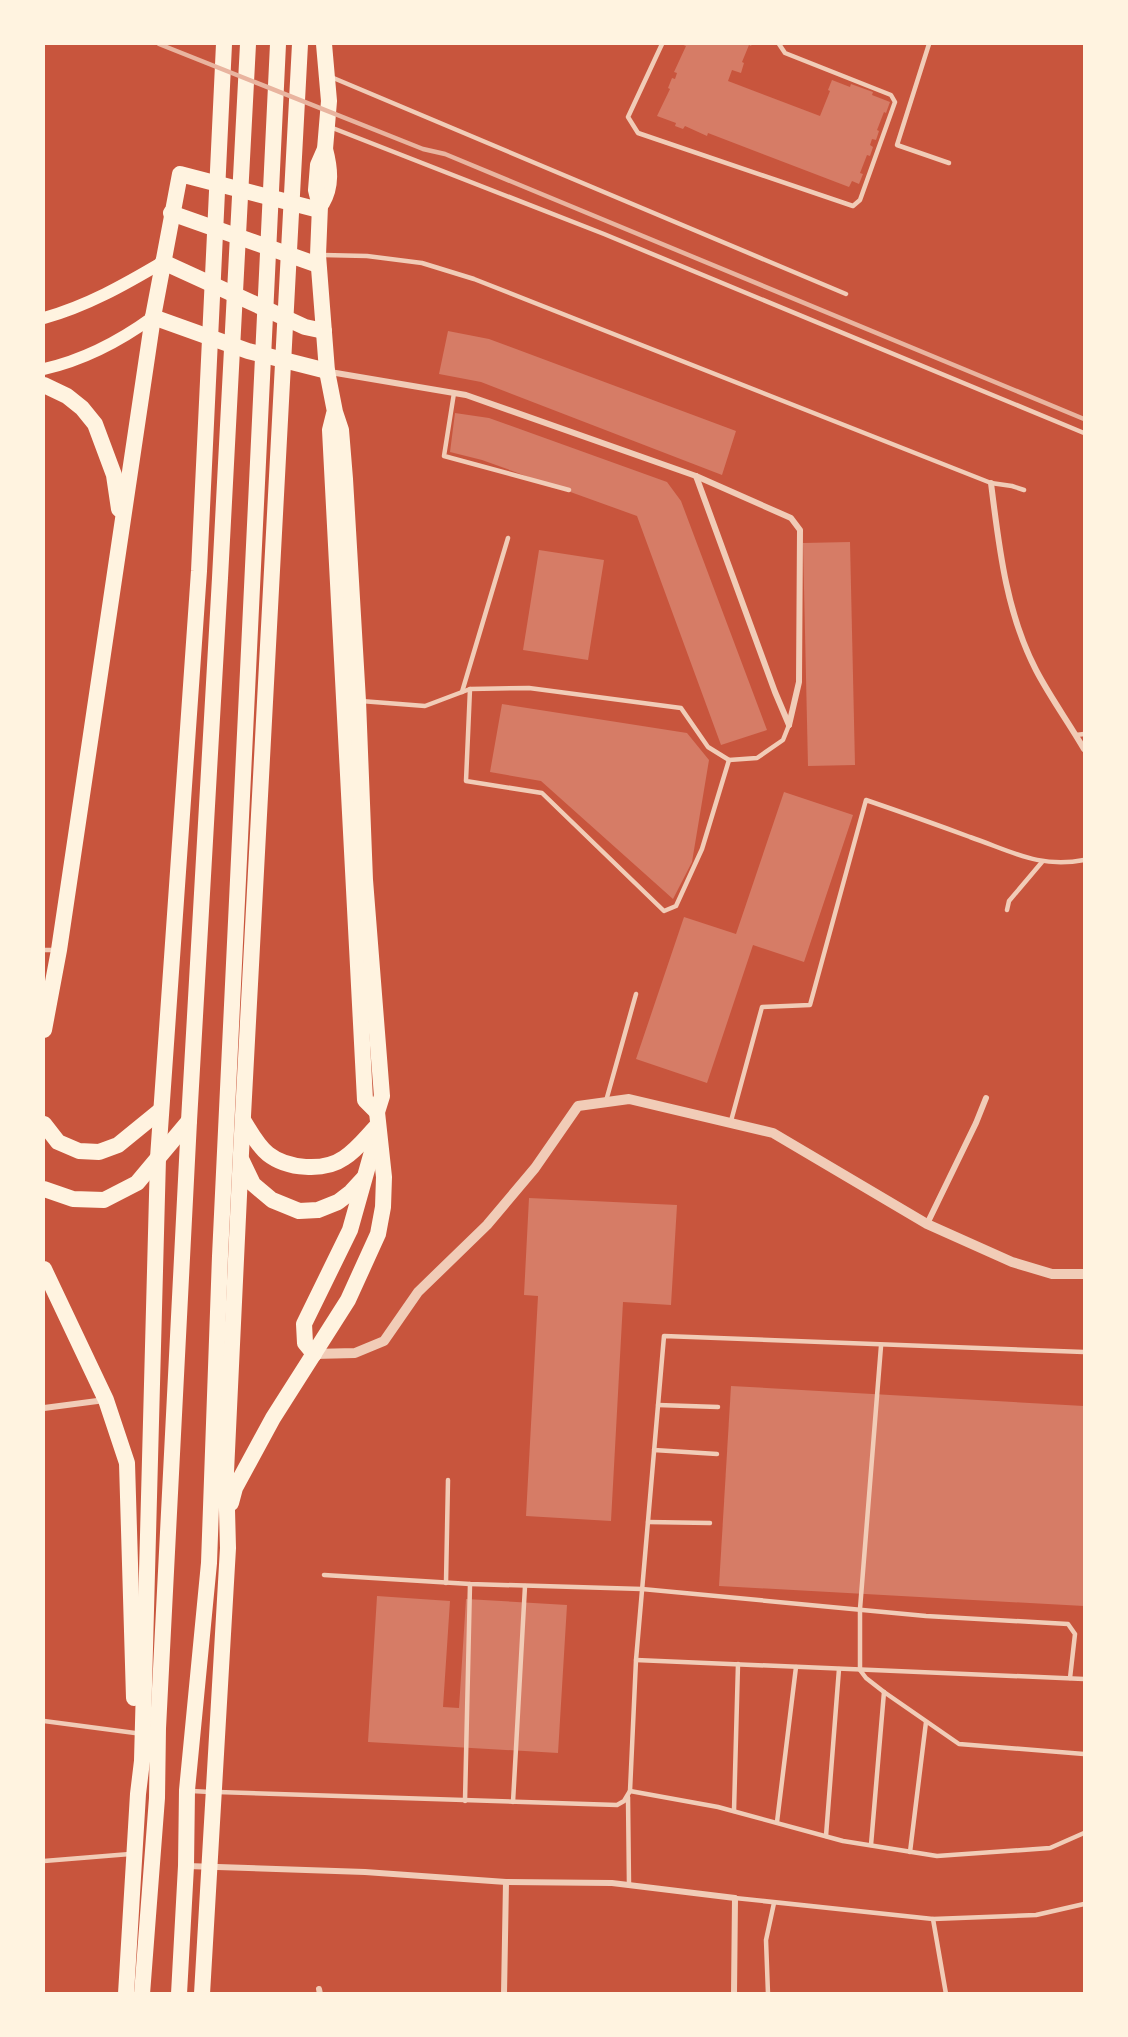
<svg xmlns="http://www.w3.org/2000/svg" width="1128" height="2037" viewBox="0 0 1128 2037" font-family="'Public Sans',sans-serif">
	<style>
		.building { fill: #d67c66 }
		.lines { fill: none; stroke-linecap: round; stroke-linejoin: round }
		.service { stroke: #f1ccb7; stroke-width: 4.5 }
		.minor { stroke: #f1ccb7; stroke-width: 6 }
		.tertiary { stroke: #f1ccb7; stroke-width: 10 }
		.secondary { stroke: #fff3e0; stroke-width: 12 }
		.trunk { stroke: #fff3e0; stroke-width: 16 }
		.rail { stroke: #e9b49f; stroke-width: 4.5 }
	</style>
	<rect width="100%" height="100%" fill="#c8553d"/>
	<g class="building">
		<polygon points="681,44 752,44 751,46 749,45 742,62 744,63 741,73 732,70 728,81 820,116 830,91 828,90 832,80 850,87 851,84 873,92 872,95 890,102 886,113 884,112 877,130 879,131 876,140 872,139 870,145 873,147 870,156 867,155 860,173 863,174 859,184 852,181 849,187 708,133 707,136 685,126 683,129 675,126 676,123 657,116 670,89 668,88 672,78 675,79 677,73 674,72 686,46"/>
		<polygon points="448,331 489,339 736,431 722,475 481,382 439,374"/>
		<polygon points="455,413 489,418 667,482 681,501 767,730 721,745 637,516 482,460 450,452"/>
		<polygon points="850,542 855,765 808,766 803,543"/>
		<polygon points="539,550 604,560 588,660 523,650"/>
		<polygon points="502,704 687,733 709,760 692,862 673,899 541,781 490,772"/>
		<polygon points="784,792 853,815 804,962 753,945 707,1083 636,1059 684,917 736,934"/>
		<polygon points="529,1198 677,1205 671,1305 623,1302 611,1521 526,1516 538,1296 524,1295"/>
		<polygon points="731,1386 1084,1406 1084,1606 719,1586"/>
		<polygon points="377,1596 450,1601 443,1707 459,1708 466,1599 567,1605 558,1753 368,1742"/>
	</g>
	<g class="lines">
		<g class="service">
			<polyline points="662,44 628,117 638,133 853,206 860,200 895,102 891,95 785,53 779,44"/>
			<polyline points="929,44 897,145 949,163"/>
			<polyline points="331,77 846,294"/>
			<polyline points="330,127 604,234 1084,433"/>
			<polyline points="323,255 367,256 422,263 474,279 991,483 1012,486 1024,490"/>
			<polyline points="454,393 444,456 569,490"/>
			<polyline points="470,689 466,781 542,793 664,911 676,906 702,849 729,760"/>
			<polyline points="462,692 508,538"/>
			<polyline points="361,701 425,706 470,689 529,688 681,708 708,747 729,760 757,758 783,740 789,725"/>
			<polyline points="1076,735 1084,734"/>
			<polyline points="1007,910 1009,901 1042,862"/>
			<polyline points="44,950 57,950"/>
			<polyline points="606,1101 636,994"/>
			<path d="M731,1121L762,1007L810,1005L866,800C901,812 935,824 970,837C1011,851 1040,869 1084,860"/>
			<polyline points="881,1346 860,1609 860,1670 866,1678 884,1692 959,1744 1084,1754"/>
			<polyline points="658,1405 718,1407"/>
			<polyline points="654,1450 717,1454"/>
			<polyline points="648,1522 710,1523"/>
			<polyline points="324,1575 470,1584 642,1589 926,1616 1068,1624 1075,1634 1070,1678"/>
			<polyline points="446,1583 448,1480"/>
			<polyline points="636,1660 1084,1679"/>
			<polyline points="44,1721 135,1733"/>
			<polyline points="192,1791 210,1792"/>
			<polyline points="630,1791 718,1807 843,1841 937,1856 1050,1848 1084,1833"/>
			<polyline points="218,1792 617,1805 624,1801 630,1791 636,1660 664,1336 1084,1352"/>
			<polyline points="628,1797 629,1885"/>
			<polyline points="465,1801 470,1584"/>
			<polyline points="513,1802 525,1586"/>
			<polyline points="734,1811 738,1664"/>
			<polyline points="777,1822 796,1667"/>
			<polyline points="826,1836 839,1669"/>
			<polyline points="871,1845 884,1692"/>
			<polyline points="910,1852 926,1722"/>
			<polyline points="44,1861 130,1854"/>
			<polyline points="735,1898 933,1919 1036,1915 1084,1904"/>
			<polyline points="933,1919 946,1994"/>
			<polyline points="768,1994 766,1940 774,1903"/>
		</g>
		<g class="minor">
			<polyline points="330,372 466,395 696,476 791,518 800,530 799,682 789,725"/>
			<polyline points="696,476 775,692 789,725"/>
			<path d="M991,483C999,547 1006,612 1036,670C1050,697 1069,723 1084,749"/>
			<polyline points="927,1224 976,1123 986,1098"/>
			<polyline points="44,1408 105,1400"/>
			<polyline points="187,1866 365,1872 506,1882 612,1883 735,1898 734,1994"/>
			<polyline points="319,1989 320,1994"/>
			<polyline points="504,1994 506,1882"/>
		</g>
		<polyline class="tertiary" points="314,1354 355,1353 384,1341 418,1292 487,1225 535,1168 578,1106 629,1099 773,1133 927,1224 1012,1262 1052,1274 1084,1274"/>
		<g class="secondary">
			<path d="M44,318C87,306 124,285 163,262"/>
			<path d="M44,369C84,360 120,341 153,317"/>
		</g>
		<g class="trunk">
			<path d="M322,203C332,186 330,168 325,149"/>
			<polyline points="171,213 318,265"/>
			<polyline points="163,262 305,327 324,331"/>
			<polyline points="153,317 248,351 327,371"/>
			<polyline points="44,385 67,396 82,408 95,424 114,475 119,509"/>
			<polyline points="334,414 330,430 365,1100 377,1112"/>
			<polyline points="44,1030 59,950 153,317 180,174 319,210"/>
			<path d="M243,1120C250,1131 257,1145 268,1154C287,1169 324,1172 344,1158C357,1150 368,1135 378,1125"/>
			<polyline points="44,1124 58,1142 79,1151 99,1152 118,1145 161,1110"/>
			<polyline points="242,1161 253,1184 272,1200 299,1211 318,1210 338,1202 351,1192 363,1179"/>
			<polyline points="44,1189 73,1199 104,1200 137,1183 189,1121"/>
			<polyline points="44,1269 106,1400 127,1463 134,1698"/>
			<polyline points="314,1354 305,1343 304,1324 350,1230 375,1141"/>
			<polyline points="231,1503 235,1488 273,1418 348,1300 378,1234 383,1207 384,1177 377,1112 382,1096 365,880 358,701 345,479 341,430 335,412 327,371 318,255 320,206 316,190 318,165 325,149 329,101 324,44"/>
			<polyline points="126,1994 138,1794 142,1761 158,1158 199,571 224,44"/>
			<polyline points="142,1994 157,1798 158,1728 189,1121 220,578 248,44"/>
			<polyline points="179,1994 186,1866 187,1790 209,1563 220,1256 278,44"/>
			<polyline points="202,1994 228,1548 226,1472 241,1153 300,44"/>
		</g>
		<polyline class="rail" points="159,44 423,149 445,154 1084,419"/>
	</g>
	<rect width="1128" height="2037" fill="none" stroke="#fff3e0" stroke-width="90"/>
</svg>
